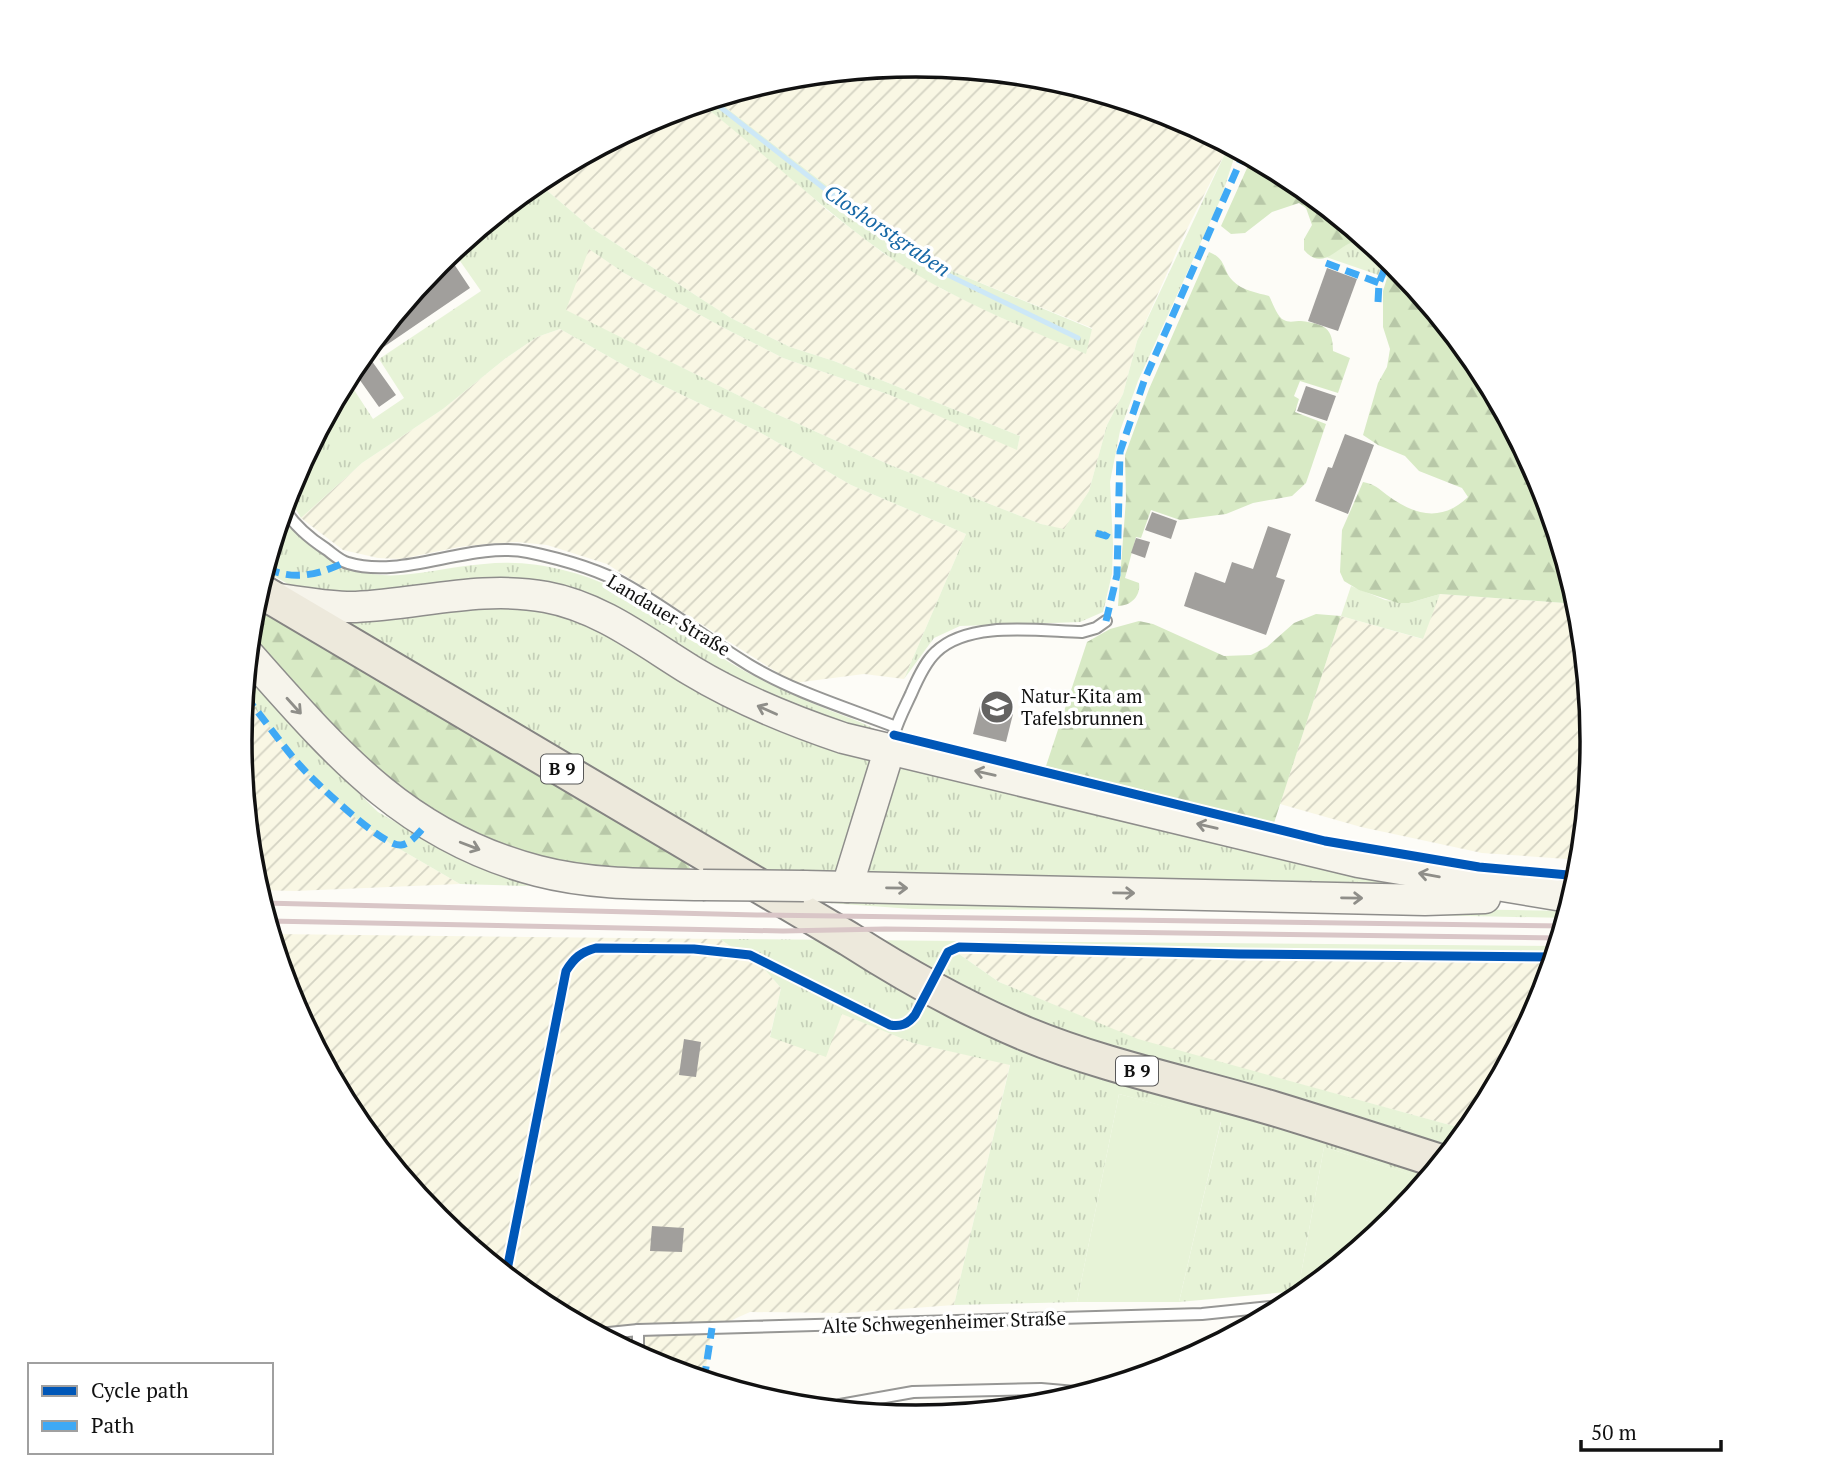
<svg xmlns="http://www.w3.org/2000/svg" width="1833" height="1482" viewBox="0 0 1833 1482" font-family="'PT Serif',serif">
	<style>
		.farmland { fill: url(#farmland-furrows) }
		.grass { fill: url(#grass-tufts) }
		.forest { fill: url(#forest-firs) }
		.garden { fill: #e7f3d7 }
		.lines { fill: none; stroke-linecap: round; stroke-linejoin: round }
		.stream { stroke: #cde8f7; stroke-width: 5 }
		.building { fill: #a19f9c }
		.service-casing { stroke: #979795; stroke-width: 14 }
		.secondary-casing { stroke: #8e8d8b; stroke-width: 33 }
		.primary-casing { stroke: #858482; stroke-width: 37 }
		.service { stroke: #fffffe; stroke-width: 10 }
		.secondary { stroke: #f6f4eb; stroke-width: 30 }
		.primary { stroke: #ede9dc; stroke-width: 33 }
		.rail { stroke: #d9c6c7; stroke-width: 5 }
		.secondary-bridge-casing { stroke: #8e8d8b; stroke-width: 33; stroke-linecap: butt }
		.secondary-bridge { stroke: #f6f4eb; stroke-width: 30 }
		.quiet { stroke: #3fa9f5; stroke-width: 7; stroke-dasharray: 14 7; stroke-linecap: butt }
		.cycleway-casing { stroke: #fff; stroke-width: 13 }
		.cycleway { stroke: #0057b8; stroke-width: 9 }
		.oneway { stroke: #8f8e89 }
		.labels { text-anchor: middle; stroke-width: 7; stroke-linejoin: round; paint-order: stroke }
		.shield { fill: #fff; stroke: #585858; stroke-width: 2 }
		.shield-label { font-size: 18px; font-weight: bold; fill: #111 }
		.street-label { font-size: 19px; fill: #111; stroke: #fff }
		.poi-label { font-size: 19px; fill: #111; stroke: #fff; text-anchor: start }
		.water-label { font-size: 21px; font-style: italic; fill: #1768a6; stroke: #fff }
		.rim { fill: none; stroke: #111; stroke-width: 3.5 }
	</style>
	<defs>
		<pattern id="farmland-furrows" width="10" height="10" patternUnits="userSpaceOnUse" patternTransform="scale(1.75)"><rect width="10" height="10" fill="#f9f7e4"/><path d="M-1 1l2-2M0 10L10 0M9 11l2-2" fill="none" stroke="#d4d3c3"/></pattern>
		<pattern id="grass-tufts" width="24" height="20" patternUnits="userSpaceOnUse" patternTransform="scale(1.75)"><rect width="24" height="20" fill="#e7f3d7"/><path d="M3 7l-1-3M5 7V3M7 7l1-3M15 17l-1-3M17 17v-4M19 17l1-3" fill="none" stroke="#c5cfb8"/></pattern>
		<pattern id="forest-firs" width="22" height="20" patternUnits="userSpaceOnUse" patternTransform="scale(1.75)"><rect width="22" height="20" fill="#d8eac5"/><path d="M5 1l3.5 6h-7zM16 11l3.5 6h-7z" fill="#b8c8a8"/></pattern>
	</defs>
	<rect width="100%" height="100%" fill="#fdfcf7"/>
	<g class="farmland">
		<polygon points="917,65 1049,78 1176,116 1229,145 1184,235 1137,341 1123,394 1107,425 1089,491 1064,530 1041,524 890,465 772,412 565,310 588,248 624,273 722,327 783,358 890,395 1017,449 1020,436 834,361 790,347 731,318 590,227 537,182 658,116 700,103 754,145 828,211 883,253 942,289 1002,318 1085,353 1092,328 954,272 839,195 715,99 785,78"/>
		<polygon points="560,329 643,376 761,433 851,485 966,534 904,679 864,674 794,683 607,564 547,545 517,542 486,544 459,547 401,559 378,558 343,550 301,518 362,463 443,409 506,358 537,337"/>
		<polygon points="1440,594 1578,604 1593,741 1581,860 1482,853 1361,827 1280,804 1341,616 1422,639"/>
		<polygon points="245,696 391,844 460,884 295,891 259,890 253,873 240,741"/>
		<polygon points="272,934 720,939 766,971 781,988 770,1036 841,1013 913,1043 1010,1064 954,1305 848,1313 750,1312 712,1329 704,1380 657,1366 540,1303 438,1219 354,1116 292,999"/>
		<polygon points="960,951 1553,961 1541,1000 1479,1117 1468,1130 1138,1040 999,982 959,954"/>
	</g>
	<g class="grass">
		<path d="M715,99L839,195L954,272L1092,329L1086,354C1016,324 943,296 881,251C818,206 762,151 700,103Z"/>
		<polygon points="1229,145 1237,149 1221,198 1138,381 1120,431 1110,482 1113,544 1112,574 1103,612 1080,622 960,626 934,638 904,679 966,534 851,485 761,433 643,376 560,329 537,337 506,358 443,409 362,463 301,518 288,496 292,482 347,379 373,419 404,398 379,359 481,291 453,251 537,182 590,227 731,318 790,347 834,361 1020,436 1017,450 890,395 783,358 722,327 624,273 589,249 566,310 772,412 890,465 1041,524 1064,529 1089,491 1107,425 1123,394 1137,341"/>
		<path d="M1351,242C1367,240 1388,255 1398,267L1387,278L1326,257Z"/>
		<path d="M282,516C311,552 352,579 400,575C428,573 456,566 484,564C511,561 538,564 563,570C635,586 688,642 752,675C776,687 800,698 824,708C843,716 861,721 878,731L795,715L625,619L403,596L302,592L265,571Z"/>
		<polygon points="1351,586 1385,600 1409,603 1440,594 1423,639 1341,616"/>
		<path d="M473,606L562,610L609,631L730,707L780,732L873,762L839,868C819,882 773,871 748,869L346,631V621Z"/>
		<polygon points="247,672 322,757 378,812 432,843 529,886 460,884 391,844 353,816 305,771 245,696"/>
		<polygon points="901,765 1425,887 869,877 862,870 896,770"/>
		<polygon points="813,898 1568,911 1566,918 1237,911 913,909 814,902"/>
		<polygon points="720,939 1558,946 1555,954 962,944 959,954 999,982 1138,1039 1468,1130 1448,1154 1148,1091 1434,1171 1418,1191 1419,1177 1324,1147 1298,1291 1179,1302 1221,1122 1119,1094 1077,1302 954,1305 1010,1065 913,1043 842,1014 826,1057 770,1037 781,988 766,971"/>
	</g>
	<g class="forest">
		<path d="M1252,157L1293,179L1378,249C1371,248 1363,242 1356,242C1341,241 1324,274 1304,250V239L1312,225L1306,208L1299,203L1272,212L1245,233L1231,234L1221,226Z"/>
		<path d="M1209,252C1227,259 1222,270 1233,281C1241,290 1258,293 1269,296C1273,303 1277,317 1284,320C1289,323 1295,321 1301,321C1325,324 1333,328 1333,351L1350,358L1338,393L1300,381L1294,396L1299,399L1295,412L1326,424L1306,483L1292,496L1253,503L1226,514L1180,520L1151,510L1141,538L1136,537L1125,578L1139,583C1141,596 1131,606 1118,606L1126,499L1125,455L1149,389Z"/>
		<path d="M1398,267L1473,358L1471,364L1475,376L1491,388L1522,446L1519,454C1522,466 1527,477 1540,480L1541,483L1578,604L1440,594L1409,603H1398L1359,590L1344,581L1340,572L1342,530L1363,482C1375,484 1379,489 1387,495C1415,516 1442,522 1468,497L1462,488L1419,471L1405,456L1378,445L1363,435L1378,383L1387,367L1390,349L1383,327V291L1387,278Z"/>
		<polygon points="254,605 685,859 691,870 596,872 549,865 409,807 250,644"/>
		<polygon points="1316,614 1341,616 1274,823 1046,766 1087,642 1110,629 1139,621 1153,624 1224,656 1251,655 1267,647 1294,623"/>
	</g>
	<g class="garden">
		<polygon points="1119,1094 1221,1121 1179,1302 1077,1302"/>
		<polygon points="1324,1147 1420,1177 1418,1191 1394,1219 1308,1290 1298,1291"/>
	</g>
	<g class="lines">
		<polyline class="stream" points="711,100 862,218 948,275 1078,338"/>
	</g>
	<g class="building">
		<polygon points="450,258 470,288 369,357 396,395 379,407 352,369 433,270"/>
		<polygon points="1327,268 1357,279 1338,331 1308,321"/>
		<polygon points="1306,386 1336,396 1327,421 1297,411"/>
		<polygon points="1345,434 1374,445 1348,514 1315,501 1328,467 1332,468"/>
		<polygon points="1152,512 1177,521 1171,539 1145,530"/>
		<polygon points="1268,526 1291,534 1276,577 1285,580 1266,635 1184,606 1195,572 1225,583 1232,562 1253,569"/>
		<polygon points="1136,538 1150,542 1145,558 1131,553"/>
		<polygon points="980,706 1013,714 1006,742 973,734"/>
		<polygon points="684,1039 701,1042 696,1077 679,1075"/>
		<polygon points="652,1226 684,1228 682,1252 650,1251"/>
	</g>
	<g class="lines">
		<defs>
			<g id="service">
				<path d="M284,509C295,526 309,538 326,549C333,554 340,561 348,563C403,580 469,541 528,552C562,559 598,569 628,586C670,610 708,640 749,665C794,692 847,708 896,727"/>
				<path d="M894,734C898,720 905,707 911,694C917,680 925,662 936,652C969,620 1039,631 1082,632L1096,628L1106,621"/>
				<polyline points="599,1334 638,1330 1202,1314 1289,1305"/>
				<polyline points="638,1355 638,1330"/>
				<polyline points="835,1409 840,1405 913,1392 1041,1389 1087,1393"/>
			</g>
			<g id="secondary">
				<path d="M277,599C303,602 330,608 356,607C420,604 482,585 546,597C601,607 646,643 692,671C740,700 790,720 843,738L1358,862L1569,897"/>
				<path d="M249,655C335,752 406,837 538,871C592,885 648,884 703,885"/>
				<polyline points="804,886 1425,900 1485,898"/>
				<polyline points="847,887 889,751"/>
			</g>
			<path id="primary" d="M259,590L849,939C905,975 964,1008 1026,1034C1106,1067 1192,1084 1275,1109C1331,1126 1386,1144 1442,1162"/>
		</defs>
		<use href="#service" class="service-casing"/>
		<use href="#secondary" class="secondary-casing"/>
		<use href="#primary" class="primary-casing"/>
		<use href="#service" class="service"/>
		<use href="#secondary" class="secondary"/>
		<use href="#primary" class="primary"/>
		<g class="rail">
			<polyline points="263,903 757,915 1564,926"/>
			<polyline points="268,921 783,931 885,929 1560,938"/>
		</g>
		<defs>
			<polyline id="secondary-bridge" points="703,885 804,886"/>
		</defs>
		<use href="#secondary-bridge" class="secondary-bridge-casing"/>
		<use href="#secondary-bridge" class="secondary-bridge"/>
		<g class="quiet">
			<polyline points="1326,263 1379,283"/>
			<polyline points="1378,302 1379,283 1385,268 1394,263"/>
			<polyline points="1096,533 1106,536 1109,530"/>
			<polyline points="274,541 287,514"/>
			<path d="M266,568C293,581 319,575 345,562"/>
			<polyline points="1106,621 1117,575 1120,452 1144,381 1244,153"/>
			<path d="M245,696C266,721 284,749 307,773C321,787 383,847 401,845C411,844 419,832 426,825"/>
			<polyline points="704,1380 712,1328"/>
		</g>
		<defs>
			<g id="cycleway">
				<polyline points="894,735 1325,841 1479,867 1579,876"/>
				<path d="M506,1275L566,971C574,958 581,952 596,948L694,949L750,955L890,1025C901,1027 908,1024 915,1015L948,952L959,947L1239,954L1554,957"/>
			</g>
		</defs>
		<use href="#cycleway" class="cycleway-casing"/>
		<use href="#cycleway" class="cycleway"/>
	</g>
	<defs><path id="oneway-shaft" d="M-6 0H5M1.5-3L5.5 0L1.5 3" fill="none" stroke-width="1.6" stroke-linecap="round" stroke-linejoin="round" transform="scale(1.75)"/></defs>
	<g class="oneway">
		<use href="#oneway-shaft" transform="translate(294 706) rotate(48)"/>
		<use href="#oneway-shaft" transform="translate(767 710) rotate(-156)"/>
		<use href="#oneway-shaft" transform="translate(985 773) rotate(-167)"/>
		<use href="#oneway-shaft" transform="translate(1207 826) rotate(-167)"/>
		<use href="#oneway-shaft" transform="translate(470 846) rotate(21)"/>
		<use href="#oneway-shaft" transform="translate(1429 875) rotate(-170)"/>
		<use href="#oneway-shaft" transform="translate(897 888) rotate(1)"/>
		<use href="#oneway-shaft" transform="translate(1124 893) rotate(1)"/>
		<use href="#oneway-shaft" transform="translate(1352 898) rotate(1)"/>
	</g>
	<defs>
		<symbol id="school-disc" viewBox="-11 -11 22 22"><circle r="9.5" fill="#646362" stroke="#fff"/><path d="M0-5L7-2L0 1L-7-2ZM-4 1L0 2.5L4 1V4Q0 6-4 4Z" fill="#fff"/></symbol>
	</defs>
	<g fill-rule="evenodd">
		<use href="#school-disc" x="978" y="688" width="38" height="38"/>
	</g>
	<g class="labels">
		<g class="shield">
			<rect x="541" y="754.5" width="42" height="29" rx="5"/>
			<rect x="1116" y="1056.5" width="42" height="29" rx="5"/>
		</g>
		<g class="shield-label">
			<text x="562" y="775">B 9</text>
			<text x="1137" y="1077">B 9</text>
		</g>
		<g class="street-label">
			<text transform="translate(669 615) rotate(31)" y="7">Landauer Straße</text>
			<text transform="translate(944 1322) rotate(-2)" y="7">Alte Schwegenheimer Straße</text>
		</g>
		<g class="poi-label">
			<text x="1021" y="703">Natur-Kita am<tspan x="1021" dy="22">Tafelsbrunnen</tspan></text>
		</g>
		<g class="water-label">
			<text transform="translate(887 231) rotate(34)" y="7">Closhorstgraben</text>
		</g>
	</g>
	<path d="M0 0H1833V1482H0ZM252 741a664 664 0 1 1 1328 0a664 664 0 1 1-1328 0Z" fill="#fff" fill-rule="evenodd"/>
	<path class="rim" d="M252 741a664 664 0 1 1 1328 0a664 664 0 1 1-1328 0Z"/>
	<rect x="28" y="1363" width="245" height="91" fill="#ffffff" stroke="#a0a0a0" stroke-width="2"/>
	<rect x="42" y="1386" width="35" height="10" fill="#0057b8" stroke="#a0a0a0" stroke-width="2"/>
	<text x="91" y="1398" font-size="21" fill="#111111">Cycle path</text>
	<rect x="42" y="1421" width="35" height="10" fill="#3fa9f5" stroke="#a0a0a0" stroke-width="2"/>
	<text x="91" y="1433" font-size="21" fill="#111111">Path</text>
	<path d="M1581 1440v10h140v-10" fill="none" stroke="#111111" stroke-width="3.5"/>
	<text x="1591" y="1440" font-size="21" fill="#111111" stroke="#ffffff" stroke-width="5" paint-order="stroke">50 m</text>
</svg>
